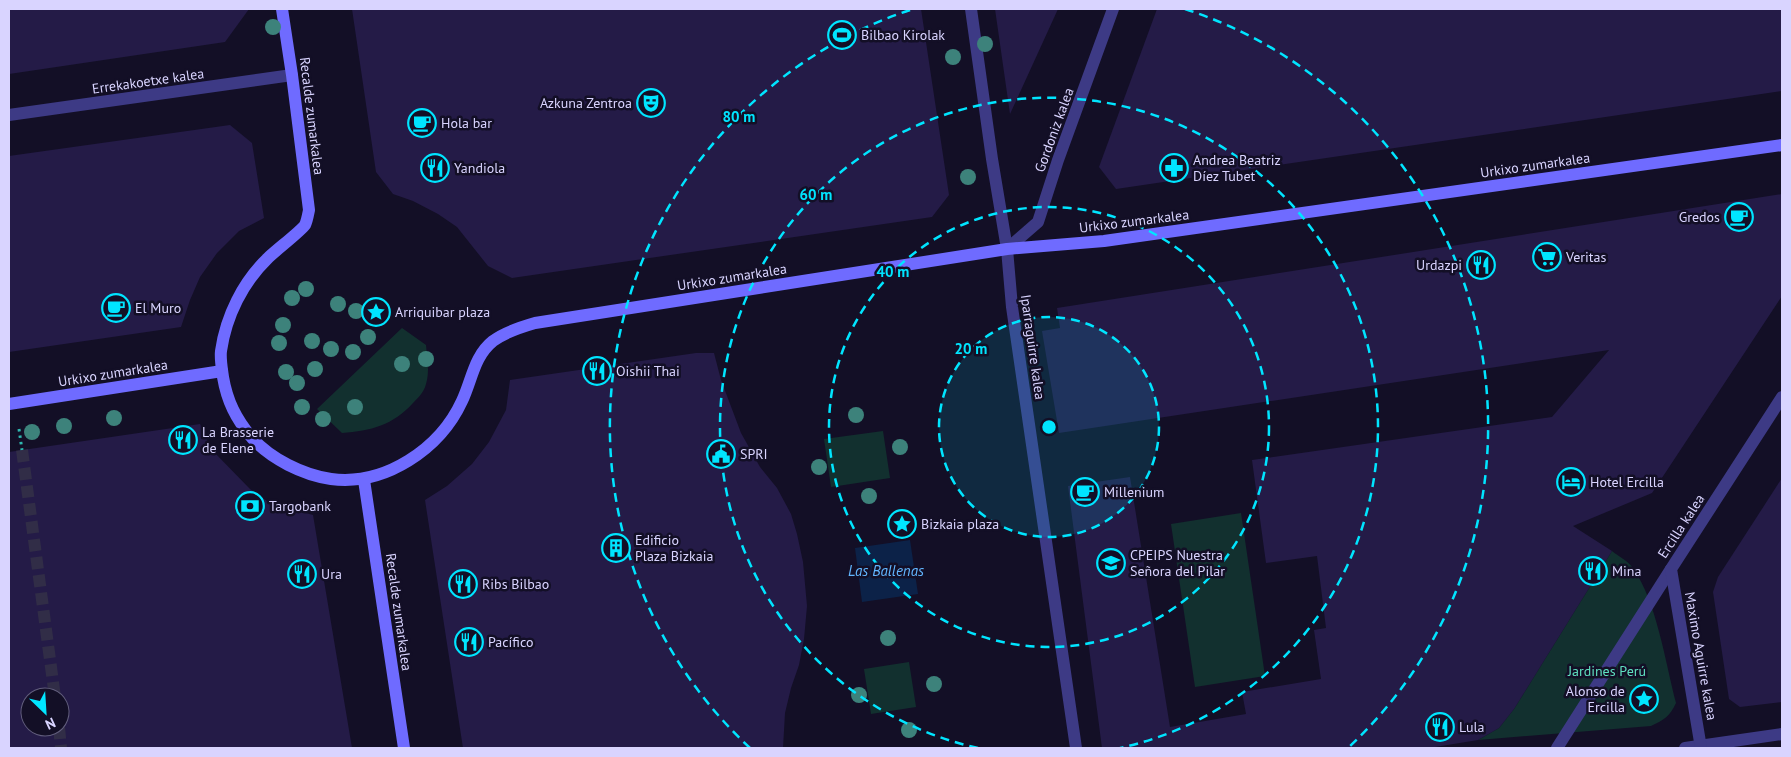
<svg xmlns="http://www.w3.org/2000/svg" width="1791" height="757" viewBox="0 0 1791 757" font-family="'PT Sans',sans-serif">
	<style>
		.green { fill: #12302f }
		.water { fill: #0c2248 }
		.building { fill: #241b47; fill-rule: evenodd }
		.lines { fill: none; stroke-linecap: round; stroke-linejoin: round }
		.pedestrian-tunnel { stroke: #312d47; stroke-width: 12; stroke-dasharray: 12 6; stroke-linecap: butt }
		.path { stroke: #2fb8b0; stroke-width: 3; stroke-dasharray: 2.5 4; stroke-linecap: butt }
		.pedestrian { stroke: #3d3a85; stroke-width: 12 }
		.minor { stroke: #3d3a85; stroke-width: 12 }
		.secondary { stroke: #6f6bff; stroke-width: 12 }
		.tree { fill: #3d827b }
		.ring { fill: none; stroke: #00e5ff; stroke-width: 2.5; stroke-dasharray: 9 6 }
		.labels { text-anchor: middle; stroke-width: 5; stroke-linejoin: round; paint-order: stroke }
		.poi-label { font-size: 14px; fill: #d9d4ff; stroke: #130f26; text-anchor: start }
		.street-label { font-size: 14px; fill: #d9d4ff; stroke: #130f26 }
		.park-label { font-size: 14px; fill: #5fe0c0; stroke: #130f26 }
		.water-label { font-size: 15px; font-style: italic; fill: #62b6ff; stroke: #130f26 }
		.centre { fill: #00e5ff; stroke: #130f26; stroke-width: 2.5 }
		.ring-label { font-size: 15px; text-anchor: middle; font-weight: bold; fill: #00e5ff; stroke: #130f26; stroke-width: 5; stroke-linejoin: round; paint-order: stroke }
	</style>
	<rect width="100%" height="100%" fill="#130f26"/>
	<g class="green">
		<path d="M402,328L426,345C427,357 430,372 426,384C424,392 418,398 413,403C393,425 371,431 342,433L317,409Z"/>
		<polygon points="883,431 890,478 831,487 824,439"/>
		<polygon points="1241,513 1265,676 1195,687 1171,524"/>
		<path d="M1612,551C1618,556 1628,561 1633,568C1657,603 1665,661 1676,703C1670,716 1664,720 1651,726L1478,740L1499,728L1514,709Z"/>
		<polygon points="909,662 916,707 871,714 864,669"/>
	</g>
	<polygon class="water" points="910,540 918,594 862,602 855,548"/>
	<g class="building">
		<polygon points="9,9 249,9 225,42 9,74"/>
		<polygon points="352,9 921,9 949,195 932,217 512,278 488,266 457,227 438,214 413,201 393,194 376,172"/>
		<polygon points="995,9 1058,9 1010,114"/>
		<polygon points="1157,9 1782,9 1782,91 1116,189 1099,167"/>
		<polygon points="230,125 252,143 264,218 239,231 217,253 200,277 190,300 181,327 9,352 9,156"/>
		<polygon points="1782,194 1782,296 1652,493 1573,526 1612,551 1514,709 1499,728 1478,740 1429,748 1102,748 1068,486 1130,477 1170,727 1246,714 1242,692 1321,679 1314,630 1326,628 1317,556 1266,563 1252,460 1552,417 1609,350 1059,433 1042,331 1060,328 1057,308"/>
		<polygon points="696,353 714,353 721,380 741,433 760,467 777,488 791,514 797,534 803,562 807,606 804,639 799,665 791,688 785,713 783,748 463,748 425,500 447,486 472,464 489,442 506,410 510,380"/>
		<path d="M200,424L211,449L250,489L271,504L313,515L352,748H9V452ZM30,697H60V727H30Z"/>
		<polygon points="1782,478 1782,702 1740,707 1729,699 1713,592 1718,577"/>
	</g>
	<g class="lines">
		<g class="pedestrian-tunnel">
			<polyline points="22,450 55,697"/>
			<polyline points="59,727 61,748"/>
		</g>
		<polyline class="path" points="19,429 22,450"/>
		<polyline class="pedestrian" points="1557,748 1671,569"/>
		<g class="minor">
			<polyline points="971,9 992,159 1007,249 1012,307 1076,748"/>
			<polyline points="9,115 292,75"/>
			<polyline points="1007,249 1038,222 1058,160 1113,9"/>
			<polyline points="1685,748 1782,734"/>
			<polyline points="1701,748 1671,569 1782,397"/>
		</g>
		<g class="secondary">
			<path d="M282,9L292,75L309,210C308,215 307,221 305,225C301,231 275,251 268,258C243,282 226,316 221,351C220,359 222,369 223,377C227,401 236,419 252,438C271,459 303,475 331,479C385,486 440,449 462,401C472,380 474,356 493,341C505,332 521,327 535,323L1007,249L1104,241L1782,145"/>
			<polyline points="9,404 222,371"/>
			<polyline points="364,480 404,748"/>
		</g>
	</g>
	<g class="tree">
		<circle cx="273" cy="27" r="8"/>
		<circle cx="985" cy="44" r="8"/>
		<circle cx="953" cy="57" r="8"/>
		<circle cx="968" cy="177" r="8"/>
		<circle cx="306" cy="289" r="8"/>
		<circle cx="292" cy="298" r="8"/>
		<circle cx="338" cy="304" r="8"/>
		<circle cx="356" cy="311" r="8"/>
		<circle cx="378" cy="318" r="8"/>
		<circle cx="283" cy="325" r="8"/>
		<circle cx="368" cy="337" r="8"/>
		<circle cx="312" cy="341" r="8"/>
		<circle cx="279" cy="343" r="8"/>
		<circle cx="331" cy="349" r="8"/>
		<circle cx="353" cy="352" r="8"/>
		<circle cx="426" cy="359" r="8"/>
		<circle cx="402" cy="364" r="8"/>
		<circle cx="315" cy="369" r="8"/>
		<circle cx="286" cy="372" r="8"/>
		<circle cx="297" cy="383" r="8"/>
		<circle cx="302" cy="407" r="8"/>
		<circle cx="355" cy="407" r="8"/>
		<circle cx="856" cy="415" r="8"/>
		<circle cx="114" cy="418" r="8"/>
		<circle cx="323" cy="419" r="8"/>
		<circle cx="64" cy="426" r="8"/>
		<circle cx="32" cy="432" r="8"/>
		<circle cx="900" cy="447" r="8"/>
		<circle cx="819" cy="467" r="8"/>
		<circle cx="869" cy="496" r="8"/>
		<circle cx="888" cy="638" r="8"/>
		<circle cx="934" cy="684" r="8"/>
		<circle cx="859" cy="695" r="8"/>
		<circle cx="1648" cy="701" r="8"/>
		<circle cx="909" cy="730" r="8"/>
	</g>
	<circle cx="1049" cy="427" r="110" fill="#00e5ff" fill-opacity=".12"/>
	<g class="ring">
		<circle cx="1049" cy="427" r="110"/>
		<circle cx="1049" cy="427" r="220"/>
		<path d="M978 748A329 329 0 1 1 1120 748"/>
		<path d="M750 748A439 439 0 0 1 913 9M1185 9A439 439 0 0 1 1348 748"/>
	</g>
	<defs>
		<symbol id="stadium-ring" viewBox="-11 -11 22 22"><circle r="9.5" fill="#130f26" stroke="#00e5ff" stroke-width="1.5"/><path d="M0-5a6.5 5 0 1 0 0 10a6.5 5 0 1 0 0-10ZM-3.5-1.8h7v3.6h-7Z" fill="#00e5ff"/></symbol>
		<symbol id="theatre-ring" viewBox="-11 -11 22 22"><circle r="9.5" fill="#130f26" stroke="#00e5ff" stroke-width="1.5"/><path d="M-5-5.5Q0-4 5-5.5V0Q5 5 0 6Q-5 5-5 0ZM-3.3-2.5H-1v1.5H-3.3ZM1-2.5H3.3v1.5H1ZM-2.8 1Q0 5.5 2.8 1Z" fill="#00e5ff"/></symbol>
		<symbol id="cafe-ring" viewBox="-11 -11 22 22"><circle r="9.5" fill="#130f26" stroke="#00e5ff" stroke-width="1.5"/><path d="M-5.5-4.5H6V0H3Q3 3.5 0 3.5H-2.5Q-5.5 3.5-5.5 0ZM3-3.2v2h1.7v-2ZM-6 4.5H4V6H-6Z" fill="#00e5ff"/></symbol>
		<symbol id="restaurant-ring" viewBox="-11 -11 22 22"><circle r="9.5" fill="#130f26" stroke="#00e5ff" stroke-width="1.5"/><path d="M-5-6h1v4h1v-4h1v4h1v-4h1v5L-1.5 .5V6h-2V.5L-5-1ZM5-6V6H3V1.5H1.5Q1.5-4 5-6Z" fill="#00e5ff"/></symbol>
		<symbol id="pharmacy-ring" viewBox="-11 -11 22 22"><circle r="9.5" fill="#130f26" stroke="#00e5ff" stroke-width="1.5"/><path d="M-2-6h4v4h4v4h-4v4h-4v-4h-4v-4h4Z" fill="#00e5ff"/></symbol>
		<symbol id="supermarket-ring" viewBox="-11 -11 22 22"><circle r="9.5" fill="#130f26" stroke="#00e5ff" stroke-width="1.5"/><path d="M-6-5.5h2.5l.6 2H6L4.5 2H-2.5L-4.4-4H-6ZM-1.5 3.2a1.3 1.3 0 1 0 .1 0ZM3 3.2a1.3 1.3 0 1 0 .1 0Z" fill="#00e5ff"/></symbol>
		<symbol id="sight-ring" viewBox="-11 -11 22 22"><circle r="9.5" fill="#130f26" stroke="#00e5ff" stroke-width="1.5"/><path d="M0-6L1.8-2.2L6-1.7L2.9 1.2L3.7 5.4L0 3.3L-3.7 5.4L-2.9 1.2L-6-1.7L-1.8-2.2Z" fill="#00e5ff"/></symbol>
		<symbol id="civic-ring" viewBox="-11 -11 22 22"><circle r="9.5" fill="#130f26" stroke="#00e5ff" stroke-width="1.5"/><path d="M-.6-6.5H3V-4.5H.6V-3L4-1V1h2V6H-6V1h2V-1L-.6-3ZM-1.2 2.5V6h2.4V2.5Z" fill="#00e5ff"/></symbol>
		<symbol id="hotel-ring" viewBox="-11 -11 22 22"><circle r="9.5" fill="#130f26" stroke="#00e5ff" stroke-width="1.5"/><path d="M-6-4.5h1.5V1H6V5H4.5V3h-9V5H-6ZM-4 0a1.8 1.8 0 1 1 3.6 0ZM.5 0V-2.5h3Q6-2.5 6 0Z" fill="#00e5ff"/></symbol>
		<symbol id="bank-ring" viewBox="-11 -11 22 22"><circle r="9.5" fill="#130f26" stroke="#00e5ff" stroke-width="1.5"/><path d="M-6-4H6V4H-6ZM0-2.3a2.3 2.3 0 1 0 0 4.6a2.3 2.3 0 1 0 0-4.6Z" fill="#00e5ff"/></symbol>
		<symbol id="building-ring" viewBox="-11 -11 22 22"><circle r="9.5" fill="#130f26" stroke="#00e5ff" stroke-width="1.5"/><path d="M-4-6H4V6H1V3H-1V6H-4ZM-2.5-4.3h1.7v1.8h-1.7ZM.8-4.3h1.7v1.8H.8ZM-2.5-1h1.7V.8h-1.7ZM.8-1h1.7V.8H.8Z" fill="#00e5ff"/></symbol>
		<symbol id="school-ring" viewBox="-11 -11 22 22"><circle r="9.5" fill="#130f26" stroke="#00e5ff" stroke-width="1.5"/><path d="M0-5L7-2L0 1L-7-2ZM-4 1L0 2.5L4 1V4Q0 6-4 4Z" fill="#00e5ff"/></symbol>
	</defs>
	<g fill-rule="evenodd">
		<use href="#stadium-ring" x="826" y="19" width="32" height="32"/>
		<use href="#theatre-ring" x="635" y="87" width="32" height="32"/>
		<use href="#cafe-ring" x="406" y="107" width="32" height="32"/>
		<use href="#restaurant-ring" x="419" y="152" width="32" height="32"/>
		<use href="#pharmacy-ring" x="1158" y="152" width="32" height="32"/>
		<use href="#cafe-ring" x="1723" y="201" width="32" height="32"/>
		<use href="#supermarket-ring" x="1531" y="241" width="32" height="32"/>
		<use href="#restaurant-ring" x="1465" y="249" width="32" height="32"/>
		<use href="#cafe-ring" x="100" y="292" width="32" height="32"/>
		<use href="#sight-ring" x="360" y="296" width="32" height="32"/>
		<use href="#restaurant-ring" x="581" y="355" width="32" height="32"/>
		<use href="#restaurant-ring" x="167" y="424" width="32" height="32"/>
		<use href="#civic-ring" x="705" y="438" width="32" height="32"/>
		<use href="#hotel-ring" x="1555" y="466" width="32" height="32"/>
		<use href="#cafe-ring" x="1069" y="476" width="32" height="32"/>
		<use href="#bank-ring" x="234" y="490" width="32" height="32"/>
		<use href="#sight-ring" x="886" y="508" width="32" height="32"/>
		<use href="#building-ring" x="600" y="532" width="32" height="32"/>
		<use href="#school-ring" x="1095" y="547" width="32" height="32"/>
		<use href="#restaurant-ring" x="1577" y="555" width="32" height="32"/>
		<use href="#restaurant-ring" x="286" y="558" width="32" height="32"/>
		<use href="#restaurant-ring" x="447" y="568" width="32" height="32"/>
		<use href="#restaurant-ring" x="453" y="626" width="32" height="32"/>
		<use href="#sight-ring" x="1628" y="683" width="32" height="32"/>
		<use href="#restaurant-ring" x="1424" y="711" width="32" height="32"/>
	</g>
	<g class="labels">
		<g class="poi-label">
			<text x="861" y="40">Bilbao Kirolak</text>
			<text x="632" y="108" text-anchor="end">Azkuna Zentroa</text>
			<text x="441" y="128">Hola bar</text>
			<text x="1193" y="165">Andrea Beatriz<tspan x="1193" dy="16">Díez Tubet</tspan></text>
			<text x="454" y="173">Yandiola</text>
			<text x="1720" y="222" text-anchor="end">Gredos</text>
			<text x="1566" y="262">Veritas</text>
			<text x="1462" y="270" text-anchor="end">Urdazpi</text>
			<text x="135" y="313">El Muro</text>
			<text x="395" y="317">Arriquibar plaza</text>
			<text x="616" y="376">Oishii Thai</text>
			<text x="202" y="437">La Brasserie<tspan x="202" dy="16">de Elene</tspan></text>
			<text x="740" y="459">SPRI</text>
			<text x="1590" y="487">Hotel Ercilla</text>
			<text x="1104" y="497">Millenium</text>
			<text x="269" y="511">Targobank</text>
			<text x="921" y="529">Bizkaia plaza</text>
			<text x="635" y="545">Edificio<tspan x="635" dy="16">Plaza Bizkaia</tspan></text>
			<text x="1130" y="560">CPEIPS Nuestra<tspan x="1130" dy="16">Señora del Pilar</tspan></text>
			<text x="1612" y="576">Mina</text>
			<text x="321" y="579">Ura</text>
			<text x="482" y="589">Ribs Bilbao</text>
			<text x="488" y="647">Pacífico</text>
			<text x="1625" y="696" text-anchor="end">Alonso de<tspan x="1625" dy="16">Ercilla</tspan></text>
			<text x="1459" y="732">Lula</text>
		</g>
		<g class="street-label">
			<text transform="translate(148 81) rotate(-8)" y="5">Errekakoetxe kalea</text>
			<text transform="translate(312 116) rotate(83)" y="5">Recalde zumarkalea</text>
			<text transform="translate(1054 130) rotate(-70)" y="5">Gordoniz kalea</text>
			<text transform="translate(1535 165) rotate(-8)" y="5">Urkixo zumarkalea</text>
			<text transform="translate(1134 221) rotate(-7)" y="5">Urkixo zumarkalea</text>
			<text transform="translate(732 277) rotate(-9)" y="5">Urkixo zumarkalea</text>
			<text transform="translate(1033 347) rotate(82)" y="5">Iparraguirre kalea</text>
			<text transform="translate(113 373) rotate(-9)" y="5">Urkixo zumarkalea</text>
			<text transform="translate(1681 526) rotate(-57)" y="5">Ercilla kalea</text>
			<text transform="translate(399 612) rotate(82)" y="5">Recalde zumarkalea</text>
			<text transform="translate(1701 656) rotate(80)" y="5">Maximo Aguirre kalea</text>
		</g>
		<g class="park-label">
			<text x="1607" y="676">Jardines Perú</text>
		</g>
		<g class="water-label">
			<text x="886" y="576">Las Ballenas</text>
		</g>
	</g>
	<circle cx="1049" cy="427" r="8" class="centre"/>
	<g class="ring-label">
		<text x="739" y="122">80 m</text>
		<text x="816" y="200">60 m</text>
		<text x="893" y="277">40 m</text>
		<text x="971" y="354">20 m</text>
	</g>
	<rect width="1791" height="757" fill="none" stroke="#d9d4ff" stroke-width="20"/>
	<g transform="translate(45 712) rotate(155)"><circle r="24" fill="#130f26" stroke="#625e7d"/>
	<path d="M0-4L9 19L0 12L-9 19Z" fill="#00e5ff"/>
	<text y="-8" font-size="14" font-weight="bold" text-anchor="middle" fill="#d9d4ff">N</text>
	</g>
</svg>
